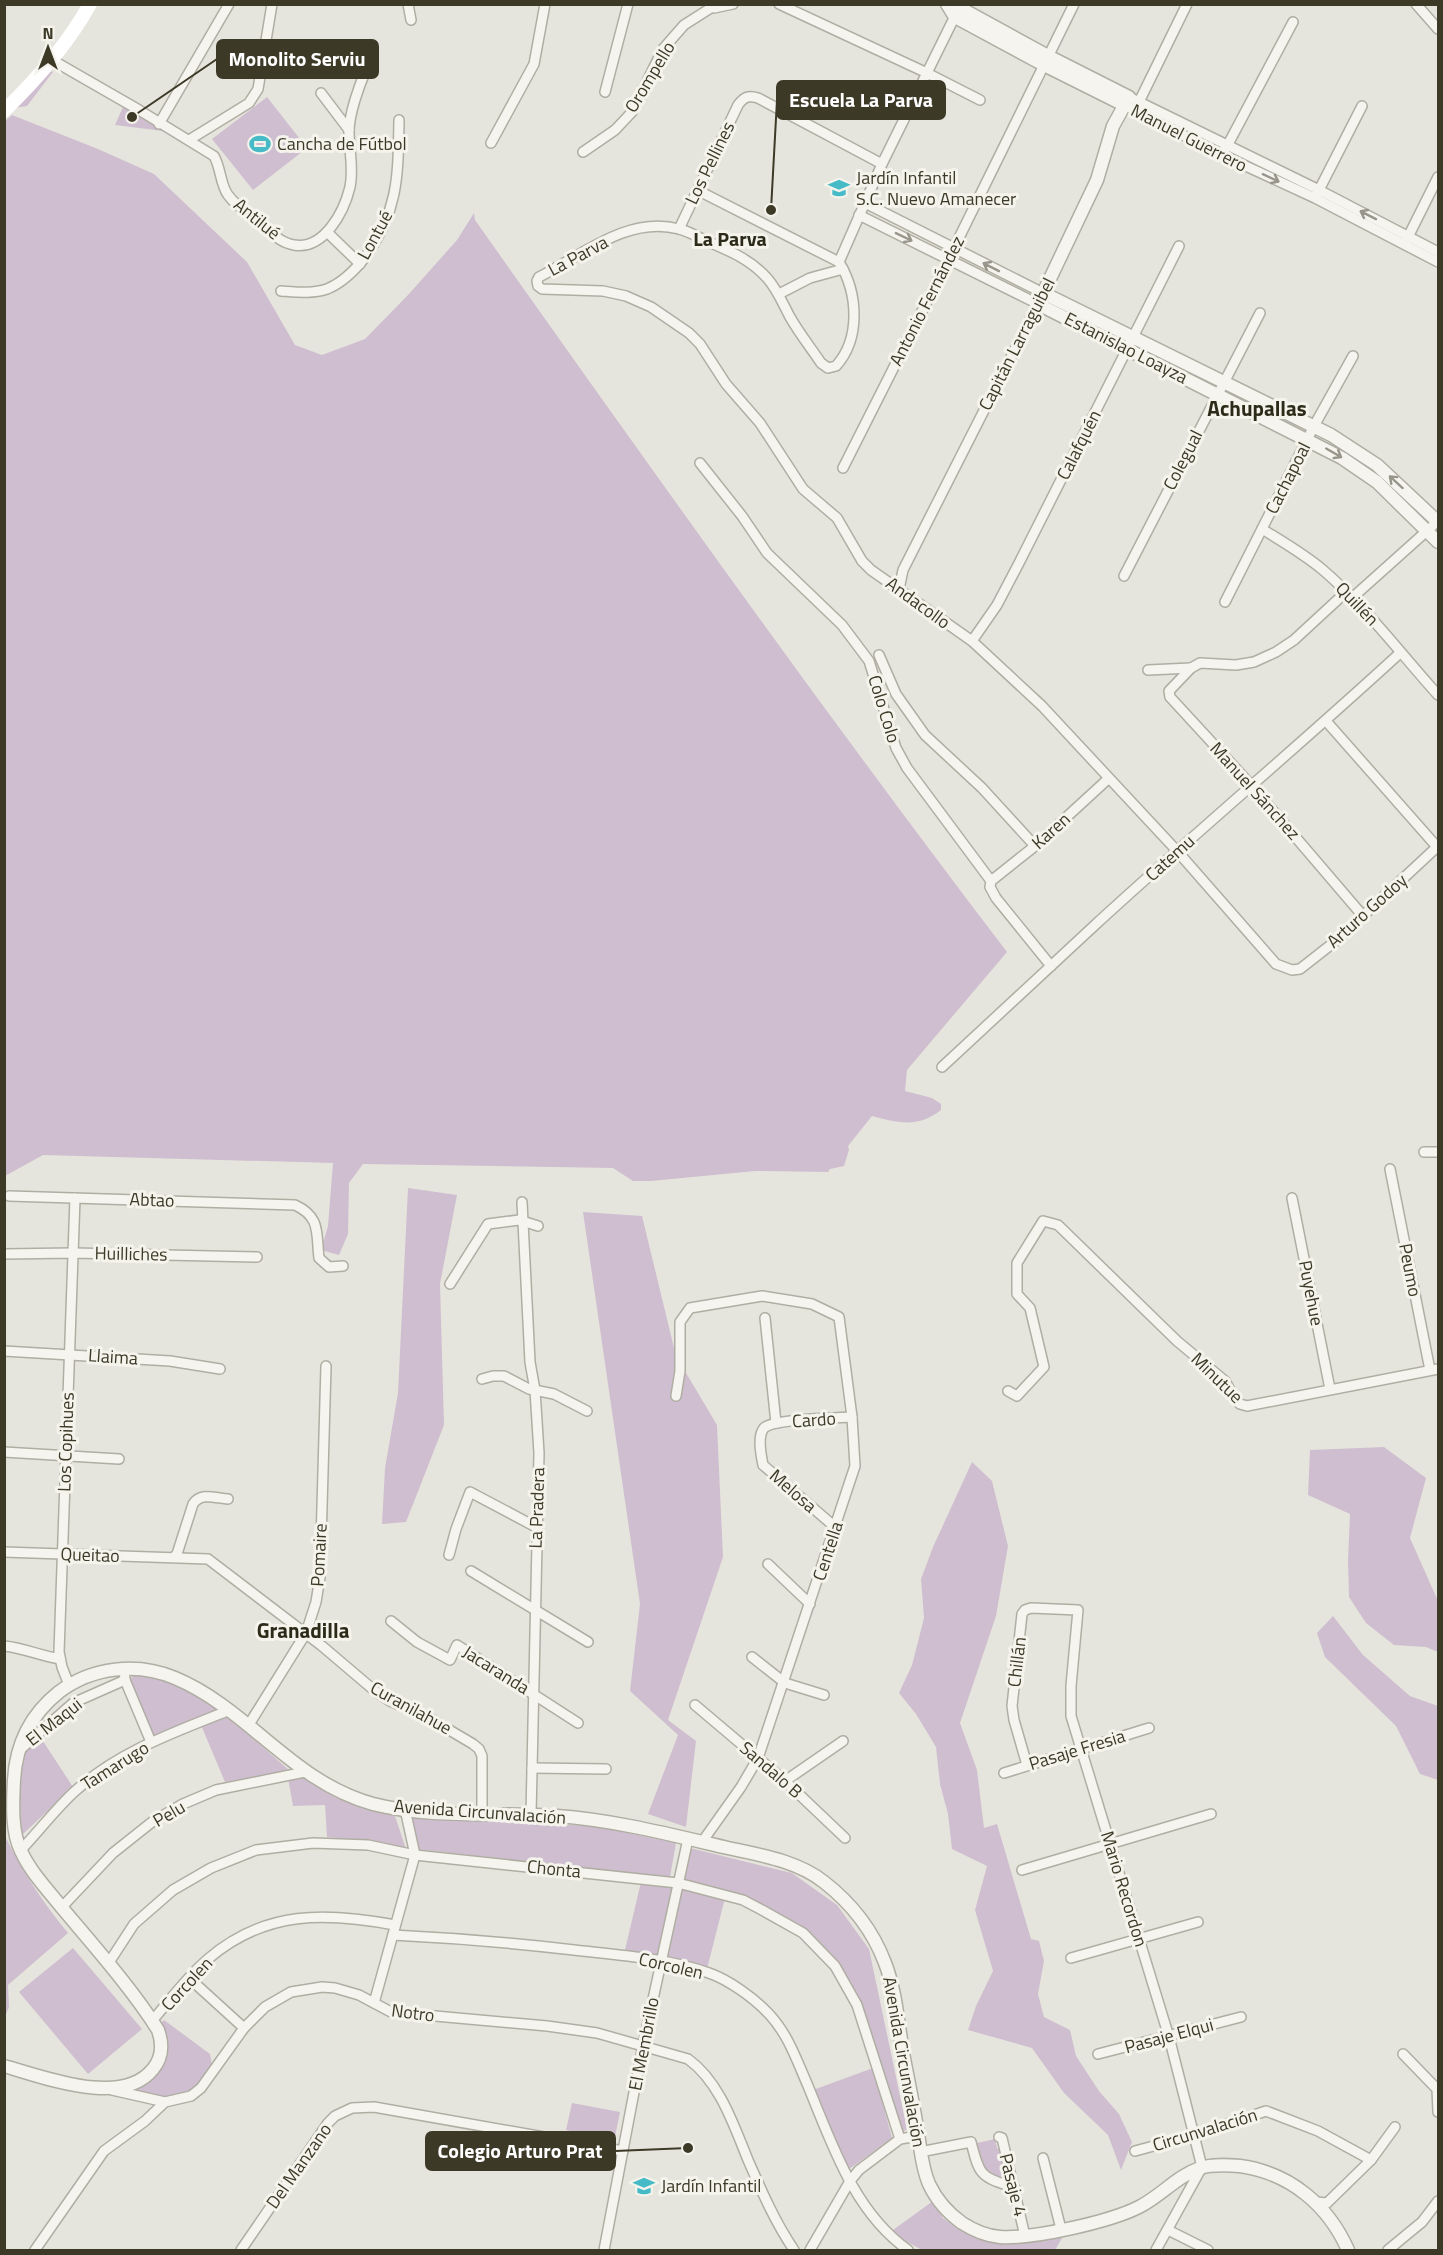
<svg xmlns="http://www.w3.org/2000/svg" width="1443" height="2255" viewBox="0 0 1443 2255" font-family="'Titillium Web',sans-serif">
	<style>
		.green { fill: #cfbed0 }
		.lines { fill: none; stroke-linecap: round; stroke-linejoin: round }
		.minor-casing { stroke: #b0aea3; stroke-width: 12 }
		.tertiary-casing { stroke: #b0aea3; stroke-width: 15 }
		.minor { stroke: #f5f4ef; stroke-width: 9 }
		.tertiary { stroke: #f5f4ef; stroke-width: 12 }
		.secondary { stroke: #fff; stroke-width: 14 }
		.oneway { stroke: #98968b }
		.labels { text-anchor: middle; stroke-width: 6; stroke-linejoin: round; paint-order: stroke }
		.street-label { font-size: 18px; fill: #3c3927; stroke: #f4f3ec }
		.poi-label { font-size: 18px; fill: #3c3927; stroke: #f4f3ec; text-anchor: start }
		.neighbourhood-label { font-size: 20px; font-weight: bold; fill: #2c2b19; stroke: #f4f3ec }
		.quarter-label { font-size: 21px; font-weight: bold; fill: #2c2b19; stroke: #f4f3ec }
		.leader { fill: none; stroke: #3c3927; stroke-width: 2 }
		.callout-dot { fill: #3c3927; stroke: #f4f3ec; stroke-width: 2 }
		.callout { fill: #3c3927; stroke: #3c3927; stroke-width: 2 }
		.callout-label { font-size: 20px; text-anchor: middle; font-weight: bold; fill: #fff }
	</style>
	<rect width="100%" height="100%" fill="#e6e5dd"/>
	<g class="green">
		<polygon points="51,71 53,72 27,106 15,108"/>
		<polygon points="267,97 307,148 253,190 212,139"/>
		<polygon points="123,107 164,129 163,131 115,125"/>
		<path d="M12,115L98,149L154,174L247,262L295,345L322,355L365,339L408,295L457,240L474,213L475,220C649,466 824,712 1007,952L907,1070L905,1091L932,1098L941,1104V1110C918,1128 898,1123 872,1116L848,1146L849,1150L844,1166L830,1169L828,1172L755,1171L651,1181H633L613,1168L363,1164L349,1183L348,1234L339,1255L321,1250L328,1226L333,1163L43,1155L5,1176V121Z"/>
		<polygon points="408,1188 457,1195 440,1284 444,1425 406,1522 382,1524 385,1468 398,1393"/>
		<polygon points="583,1212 642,1216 676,1356 717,1425 723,1557 668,1720 696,1741 686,1827 648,1814 678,1735 630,1691 640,1604"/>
		<polygon points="1384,1447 1426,1478 1410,1538 1438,1601 1438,1652 1426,1647 1394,1645 1366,1623 1349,1597 1348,1560 1350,1514 1308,1495 1310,1450"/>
		<polygon points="972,1462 992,1481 1008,1546 996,1616 960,1723 977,1770 984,1828 997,1824 1031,1939 1039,1941 1044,1961 1038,1994 1044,2017 1070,2030 1076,2056 1099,2091 1119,2114 1132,2142 1121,2170 1108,2135 1064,2093 1032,2048 968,2030 976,2006 993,1971 975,1910 987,1866 952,1849 948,1814 940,1784 936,1747 916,1714 899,1693 912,1665 924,1618 921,1579 933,1547"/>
		<polygon points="1333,1616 1363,1655 1410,1696 1438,1706 1438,1780 1420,1774 1396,1726 1325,1657 1317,1633"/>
		<path d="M134,1675C172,1678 191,1689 222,1711L153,1738L129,1680Z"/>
		<polygon points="226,1715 290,1771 225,1782 201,1725"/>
		<polygon points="39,1735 73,1787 22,1835 19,1784 22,1749"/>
		<polygon points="296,1776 302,1777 336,1798 394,1813 406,1849 371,1841 327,1837 325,1805 293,1806 288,1778"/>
		<polygon points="406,1818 594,1826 676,1843 670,1877 415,1849"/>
		<path d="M4,1834C21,1869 43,1903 68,1933L8,1985L9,2007L5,2017Z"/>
		<polygon points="690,1848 792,1873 837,1905 869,1949 907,2129 901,2134 859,2004 804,1931 745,1898 690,1883 682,1876"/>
		<polygon points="641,1882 674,1886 658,1959 625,1950"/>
		<polygon points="687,1888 725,1898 707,1969 666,1959 681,1890"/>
		<polygon points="73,1948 142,2029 88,2074 19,1992"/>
		<path d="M164,2020L210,2054L212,2065C188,2103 172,2100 132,2090L149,2081L160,2070V2025Z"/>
		<polygon points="873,2068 892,2138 848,2170 813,2090"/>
		<polygon points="572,2103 620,2112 614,2142 566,2130"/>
		<polygon points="995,2139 997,2148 1000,2150 1009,2181 993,2177 983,2170 977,2143"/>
		<polygon points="933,2201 943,2218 955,2227 984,2240 1065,2233 1055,2250 922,2250 904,2240 893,2230"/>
	</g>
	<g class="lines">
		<defs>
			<g id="minor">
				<polyline points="408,4 411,20"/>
				<polyline points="779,4 927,73 980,100"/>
				<polyline points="1416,4 1438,29"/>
				<polyline points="714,8 733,4"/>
				<path d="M957,12L882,164L839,262C858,293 861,338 836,366L828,368L821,363C811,348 799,333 790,317C783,304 777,289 767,278C751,260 730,251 709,242C699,238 689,231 679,229C628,215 581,256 539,277L537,281L538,286L542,289L603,291L626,296L651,307L689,333L700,344L726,384L760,423L803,489L837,518L862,561L871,570L972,641L1042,706L1178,852L1276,964L1292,970L1300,969L1337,940L1438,846"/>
				<path d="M52,60L139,110L214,156C221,168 220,184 228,195C235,205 246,212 256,219C267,229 279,243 294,245C324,250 344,212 350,187C354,168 349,151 349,132C349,114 359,86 366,70"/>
				<polyline points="605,92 628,4"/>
				<polyline points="321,93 349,130"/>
				<polyline points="1129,97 1319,190 1438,252"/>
				<polyline points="1124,105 1222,155 1315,198 1438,262"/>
				<polyline points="1137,106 1187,4"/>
				<polyline points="159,124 229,4"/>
				<polyline points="189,140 249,103 258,89 272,4"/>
				<polyline points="491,143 534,64 545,4"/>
				<polyline points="1225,150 1293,22"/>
				<polyline points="583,152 615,130 632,112 663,49 684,25 717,4"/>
				<polyline points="697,190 839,262"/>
				<polyline points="1317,194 1362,106"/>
				<polyline points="865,203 1043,293"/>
				<polyline points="859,215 1038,304 903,570 899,589"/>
				<path d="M679,229L738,105C744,97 748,95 758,98L882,164"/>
				<polyline points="327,232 360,264"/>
				<polyline points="1407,239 1438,177"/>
				<path d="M281,291C296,292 312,294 327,289C342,283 356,269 366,256C399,210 398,174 399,120"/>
				<polyline points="779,294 810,278 843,269"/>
				<polyline points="700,463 742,516 767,553 842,625 869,661 896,748 907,768 991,881 990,887 996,898 1051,966"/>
				<polyline points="843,468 954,248 1074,4"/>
				<path d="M1262,529C1283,542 1304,554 1323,570C1366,607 1400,653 1438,695"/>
				<polyline points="1124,576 1260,313"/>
				<polyline points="1346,592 1294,640 1276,652 1254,662 1236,665 1200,663 1191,668 1169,691 1170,697 1251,785 1363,916"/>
				<polyline points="1352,598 1438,521"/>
				<polyline points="1225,602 1314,426 1353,356"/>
				<polyline points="972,641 997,605 1019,563 1179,246"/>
				<polyline points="879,655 896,694 925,735 982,788 1035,846"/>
				<polyline points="1148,670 1191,668"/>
				<polyline points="1326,721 1438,848"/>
				<polyline points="991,881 1035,846 1108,779"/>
				<path d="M942,1067C993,1020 1044,972 1095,925C1195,833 1300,745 1400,653"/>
				<polyline points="1424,1152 1438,1152"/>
				<polyline points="1390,1169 1430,1370"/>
				<path d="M9,1196L295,1205C321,1217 316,1233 319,1258L329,1267L343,1266"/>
				<polyline points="1292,1198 1330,1389"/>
				<polyline points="522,1202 530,1362 535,1390 539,1453 531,1815"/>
				<polyline points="4,1254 73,1253 257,1257"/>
				<polyline points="450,1284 488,1224 519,1220 538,1226"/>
				<polyline points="765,1318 776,1423"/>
				<polyline points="4,1351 170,1361 220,1369"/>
				<polyline points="482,1379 493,1376 504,1376 529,1389 554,1394 587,1411"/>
				<polyline points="1008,1391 1017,1396 1044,1367 1030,1308 1017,1294 1017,1263 1043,1221 1058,1225 1177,1341 1225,1381 1235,1399 1240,1404 1247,1406 1438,1369"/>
				<polyline points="676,1396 680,1371 680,1322 690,1308 762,1296 812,1304 839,1317 852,1417 855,1466 758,1758 741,1787 702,1842"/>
				<polyline points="4,1452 119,1459"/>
				<path d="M835,1527L763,1465C761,1455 757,1436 764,1428C773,1419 836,1418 852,1417"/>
				<polyline points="4,1552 208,1559 322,1646 375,1691 390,1701 429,1718 473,1744 479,1749 482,1756 482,1815"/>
				<polyline points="449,1555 456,1529 470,1492 536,1527"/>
				<path d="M174,1557L177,1554L193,1504C201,1492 215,1498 228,1499"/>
				<polyline points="768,1564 810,1604"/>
				<polyline points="471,1571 588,1642"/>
				<polyline points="391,1621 417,1642 450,1660 457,1645 578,1723"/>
				<path d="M4,1646C24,1648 41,1656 60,1659"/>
				<polyline points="752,1657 785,1683 824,1695"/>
				<polyline points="125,1680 151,1742"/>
				<polyline points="69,1685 62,1667 59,1652 75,1198"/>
				<polyline points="695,1705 785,1781 845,1838"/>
				<polyline points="248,1726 306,1633 316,1602 320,1577 326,1366"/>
				<polyline points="21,1749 73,1703 125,1680 124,1669"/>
				<polyline points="1027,1765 1014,1720 1012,1706 1022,1614 1025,1610 1031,1608 1078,1610 1071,1686 1071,1716 1169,2037 1202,2167 1156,2250"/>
				<polyline points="532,1768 606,1769"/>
				<polyline points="1004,1773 1149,1728"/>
				<polyline points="785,1781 843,1741"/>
				<path d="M20,1851C38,1832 54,1811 73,1793C117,1752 175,1732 230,1710"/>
				<polyline points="1022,1870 1211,1814"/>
				<polyline points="62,1907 113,1853 152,1822 183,1804 216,1790 305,1772"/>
				<path d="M393,1935C454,1938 514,1943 574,1950C619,1955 666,1958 709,1973C729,1980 754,1998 769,2014C788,2034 797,2061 808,2086C832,2144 854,2212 908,2250"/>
				<polyline points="1071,1958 1198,1922"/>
				<polyline points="108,1964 134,1924 173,1890 211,1868 256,1850 313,1843 368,1845 415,1855 678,1883 743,1900 762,1910 803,1933 835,1966 857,2005 900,2139"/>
				<polyline points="189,1978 244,2028"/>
				<polyline points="374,2003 415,1855 405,1809"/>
				<path d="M152,2021C170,2000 187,1977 208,1959C265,1910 326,1912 395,1925"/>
				<polyline points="1098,2054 1241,2017"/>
				<polyline points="1403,2054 1437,2089 1438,2112"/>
				<polyline points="112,2090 165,2102"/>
				<polyline points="999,2137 1002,2138 1025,2236"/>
				<polyline points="1135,2151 1194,2135 1266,2111 1318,2131 1371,2160"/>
				<path d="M920,2152L971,2142C980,2178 981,2176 1015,2188"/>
				<polyline points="1043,2158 1061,2229"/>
				<polyline points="1316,2202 1327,2203 1371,2160 1395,2127"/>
				<polyline points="1168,2230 1208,2250"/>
				<path d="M35,2250L104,2151L145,2121L165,2102L191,2096L201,2088L244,2028L265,2007L291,1992L322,1987L335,1988L359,1995L391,2012L547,2026L597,2033L688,2059C720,2082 734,2126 748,2160C762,2192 775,2222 794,2250"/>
				<polyline points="241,2250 328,2123 335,2116 352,2108 374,2107 623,2151"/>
				<polyline points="604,2250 643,2045 688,1839"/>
				<polyline points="810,2250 850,2181 859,2170 900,2139 918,2136"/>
				<polyline points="1388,2250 1422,2222 1438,2201"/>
			</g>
			<g id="tertiary">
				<polyline points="947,4 955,17 1044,65 1124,105"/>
				<polyline points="953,4 1048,56 1129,97 1113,126 1097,180 1038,304 1342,458 1377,482 1438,542"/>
				<polyline points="1043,293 1331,435 1377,465 1438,522"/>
				<path d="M4,2066C44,2077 122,2108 153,2069C163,2057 163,2044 158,2030C133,1990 94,1946 63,1909C49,1891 31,1873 21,1851C11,1831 13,1802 14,1780C16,1744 30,1715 59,1692C92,1667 137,1662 175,1678C249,1709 292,1782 373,1804C432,1819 496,1812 557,1816C614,1820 672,1835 728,1848C760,1855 798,1861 824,1882C851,1903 873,1931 885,1963C896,1991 898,2023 903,2053C908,2080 914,2107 918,2134C921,2151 922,2168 929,2184C936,2199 948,2213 962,2223C973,2230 986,2236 1000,2237C1033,2239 1109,2222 1139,2207C1161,2196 1177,2176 1200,2168C1212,2164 1227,2165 1240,2166C1290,2173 1328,2205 1348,2250"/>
			</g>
		</defs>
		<use href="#minor" class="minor-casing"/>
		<use href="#tertiary" class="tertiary-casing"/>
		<use href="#minor" class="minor"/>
		<use href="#tertiary" class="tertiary"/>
		<path class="secondary" d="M4,111C37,79 68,44 90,4"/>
	</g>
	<defs><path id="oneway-shaft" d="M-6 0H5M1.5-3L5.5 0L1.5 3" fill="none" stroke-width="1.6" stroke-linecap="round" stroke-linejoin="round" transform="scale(1.5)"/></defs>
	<g class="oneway">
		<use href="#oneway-shaft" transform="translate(1271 178) rotate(25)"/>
		<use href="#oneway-shaft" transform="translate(1368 215) rotate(-153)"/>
		<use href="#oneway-shaft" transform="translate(904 237) rotate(26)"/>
		<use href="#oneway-shaft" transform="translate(991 267) rotate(-153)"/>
		<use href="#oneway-shaft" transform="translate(1334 453) rotate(30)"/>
		<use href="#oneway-shaft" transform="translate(1396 482) rotate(-138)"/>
	</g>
	<defs>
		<symbol id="stadium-bare" viewBox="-9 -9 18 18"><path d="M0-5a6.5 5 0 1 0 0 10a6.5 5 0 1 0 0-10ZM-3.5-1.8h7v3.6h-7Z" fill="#46bbc7" stroke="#f4f3ec" stroke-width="2.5" paint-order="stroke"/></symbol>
		<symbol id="school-bare" viewBox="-9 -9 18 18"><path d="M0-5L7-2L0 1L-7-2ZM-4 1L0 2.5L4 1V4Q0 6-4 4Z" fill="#46bbc7" stroke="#f4f3ec" stroke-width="2.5" paint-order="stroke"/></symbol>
	</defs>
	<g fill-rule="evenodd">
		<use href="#stadium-bare" x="245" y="129" width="30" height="30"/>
		<use href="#school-bare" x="824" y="173" width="30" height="30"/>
		<use href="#school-bare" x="629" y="2171" width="30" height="30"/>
	</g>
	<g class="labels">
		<g class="street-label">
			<text transform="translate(650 77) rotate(-59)" y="6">Orompello</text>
			<text transform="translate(1189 138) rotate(27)" y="6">Manuel Guerrero</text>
			<text transform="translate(710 163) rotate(-64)" y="6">Los Pellines</text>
			<text transform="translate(257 219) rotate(39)" y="6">Antilué</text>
			<text transform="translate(375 235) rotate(-61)" y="6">Lontué</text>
			<text transform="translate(578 256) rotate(-28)" y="6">La Parva</text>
			<text transform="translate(927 301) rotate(-63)" y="6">Antonio Fernández</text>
			<text transform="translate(1017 344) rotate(-63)" y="6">Capitán Larraguibel</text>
			<text transform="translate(1126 348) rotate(27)" y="6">Estanislao Loayza</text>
			<text transform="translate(1079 445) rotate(-63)" y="6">Calafquén</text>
			<text transform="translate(1183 460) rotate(-63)" y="6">Colegual</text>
			<text transform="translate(1288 478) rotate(-63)" y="6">Cachapoal</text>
			<text transform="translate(918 603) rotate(36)" y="6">Andacollo</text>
			<text transform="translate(1357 604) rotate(46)" y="6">Quillén</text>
			<text transform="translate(884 709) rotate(73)" y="6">Colo Colo</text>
			<text transform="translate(1255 791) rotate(48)" y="6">Manuel Sánchez</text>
			<text transform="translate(1051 831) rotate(-42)" y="6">Karen</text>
			<text transform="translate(1170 858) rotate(-42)" y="6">Catemu</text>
			<text transform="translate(1367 911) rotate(-42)" y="6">Arturo Godoy</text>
			<text transform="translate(152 1200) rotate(2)" y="6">Abtao</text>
			<text transform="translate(131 1254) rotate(1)" y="6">Huilliches</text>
			<text transform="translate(1410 1270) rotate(79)" y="6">Peumo</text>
			<text transform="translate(1311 1293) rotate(79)" y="6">Puyehue</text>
			<text transform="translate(113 1357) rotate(4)" y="6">Llaima</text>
			<text transform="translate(1217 1378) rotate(44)" y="6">Minutue</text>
			<text transform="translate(814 1420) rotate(-4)" y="6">Cardo</text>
			<text transform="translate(66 1442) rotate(-88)" y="6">Los Copihues</text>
			<text transform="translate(793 1491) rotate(41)" y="6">Melosa</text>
			<text transform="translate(537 1508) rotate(-88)" y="6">La Pradera</text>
			<text transform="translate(828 1551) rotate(-72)" y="6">Centella</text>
			<text transform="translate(90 1555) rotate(2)" y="6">Queitao</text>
			<text transform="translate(319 1555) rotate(-87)" y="6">Pomaire</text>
			<text transform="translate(1017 1662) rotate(-83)" y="6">Chillán</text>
			<text transform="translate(496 1670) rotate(32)" y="6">Jacaranda</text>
			<text transform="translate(411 1708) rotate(29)" y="6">Curanilahue</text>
			<text transform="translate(54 1722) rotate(-38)" y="6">El Maqui</text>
			<text transform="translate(1077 1750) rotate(-17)" y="6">Pasaje Fresia</text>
			<text transform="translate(115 1766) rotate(-32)" y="6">Tamarugo</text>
			<text transform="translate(771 1770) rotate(41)" y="6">Sandalo B</text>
			<text transform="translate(480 1812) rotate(4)" y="6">Avenida Circunvalación</text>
			<text transform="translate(169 1814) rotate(-30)" y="6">Pelu</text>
			<text transform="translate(554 1869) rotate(6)" y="6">Chonta</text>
			<text transform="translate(1124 1889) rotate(73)" y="6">Mario Recordon</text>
			<text transform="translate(671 1966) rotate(13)" y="6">Corcolen</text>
			<text transform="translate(187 1984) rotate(-47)" y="6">Corcolen</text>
			<text transform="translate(413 2013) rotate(7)" y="6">Notro</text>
			<text transform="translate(1169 2036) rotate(-15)" y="6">Pasaje Elqui</text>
			<text transform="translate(644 2044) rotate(-79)" y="6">El Membrillo</text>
			<text transform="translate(904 2062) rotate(80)" y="6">Avenida Circunvalación</text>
			<text transform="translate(1205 2130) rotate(-17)" y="6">Circunvalación</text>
			<text transform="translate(299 2166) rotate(-55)" y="6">Del Manzano</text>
			<text transform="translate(1013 2185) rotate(76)" y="6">Pasaje 4</text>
		</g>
		<g class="poi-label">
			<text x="277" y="150">Cancha de Fútbol</text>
			<text x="856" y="184">Jardín Infantil<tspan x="856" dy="21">S.C. Nuevo Amanecer</tspan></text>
			<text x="661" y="2192">Jardín Infantil</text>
		</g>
		<g class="neighbourhood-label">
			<text x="730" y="246">La Parva</text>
		</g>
		<g class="quarter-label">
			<text x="1257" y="416">Achupallas</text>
			<text x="303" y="1638">Granadilla</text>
		</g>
	</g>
	<path class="leader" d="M132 117L217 59M771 210L777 100M688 2148L615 2151"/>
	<g class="callout-dot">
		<circle cx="132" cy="117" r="6"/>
		<circle cx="771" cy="210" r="6"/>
		<circle cx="688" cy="2148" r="6"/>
	</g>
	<g class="callout">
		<rect x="217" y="40" width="161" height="38" rx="6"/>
		<rect x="777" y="81" width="168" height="38" rx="6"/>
		<rect x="426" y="2132" width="189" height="38" rx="6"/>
	</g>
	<g class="callout-label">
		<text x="297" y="66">Monolito Serviu</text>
		<text x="861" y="107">Escuela La Parva</text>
		<text x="520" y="2158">Colegio Arturo Prat</text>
	</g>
	<rect width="1443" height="2255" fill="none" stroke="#3c3927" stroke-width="12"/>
	<g transform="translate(48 48)" stroke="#f4f3ec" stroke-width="4.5" paint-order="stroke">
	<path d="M0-4.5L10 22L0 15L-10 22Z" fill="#3c3927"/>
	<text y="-9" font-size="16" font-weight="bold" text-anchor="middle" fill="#3c3927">N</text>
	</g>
</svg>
